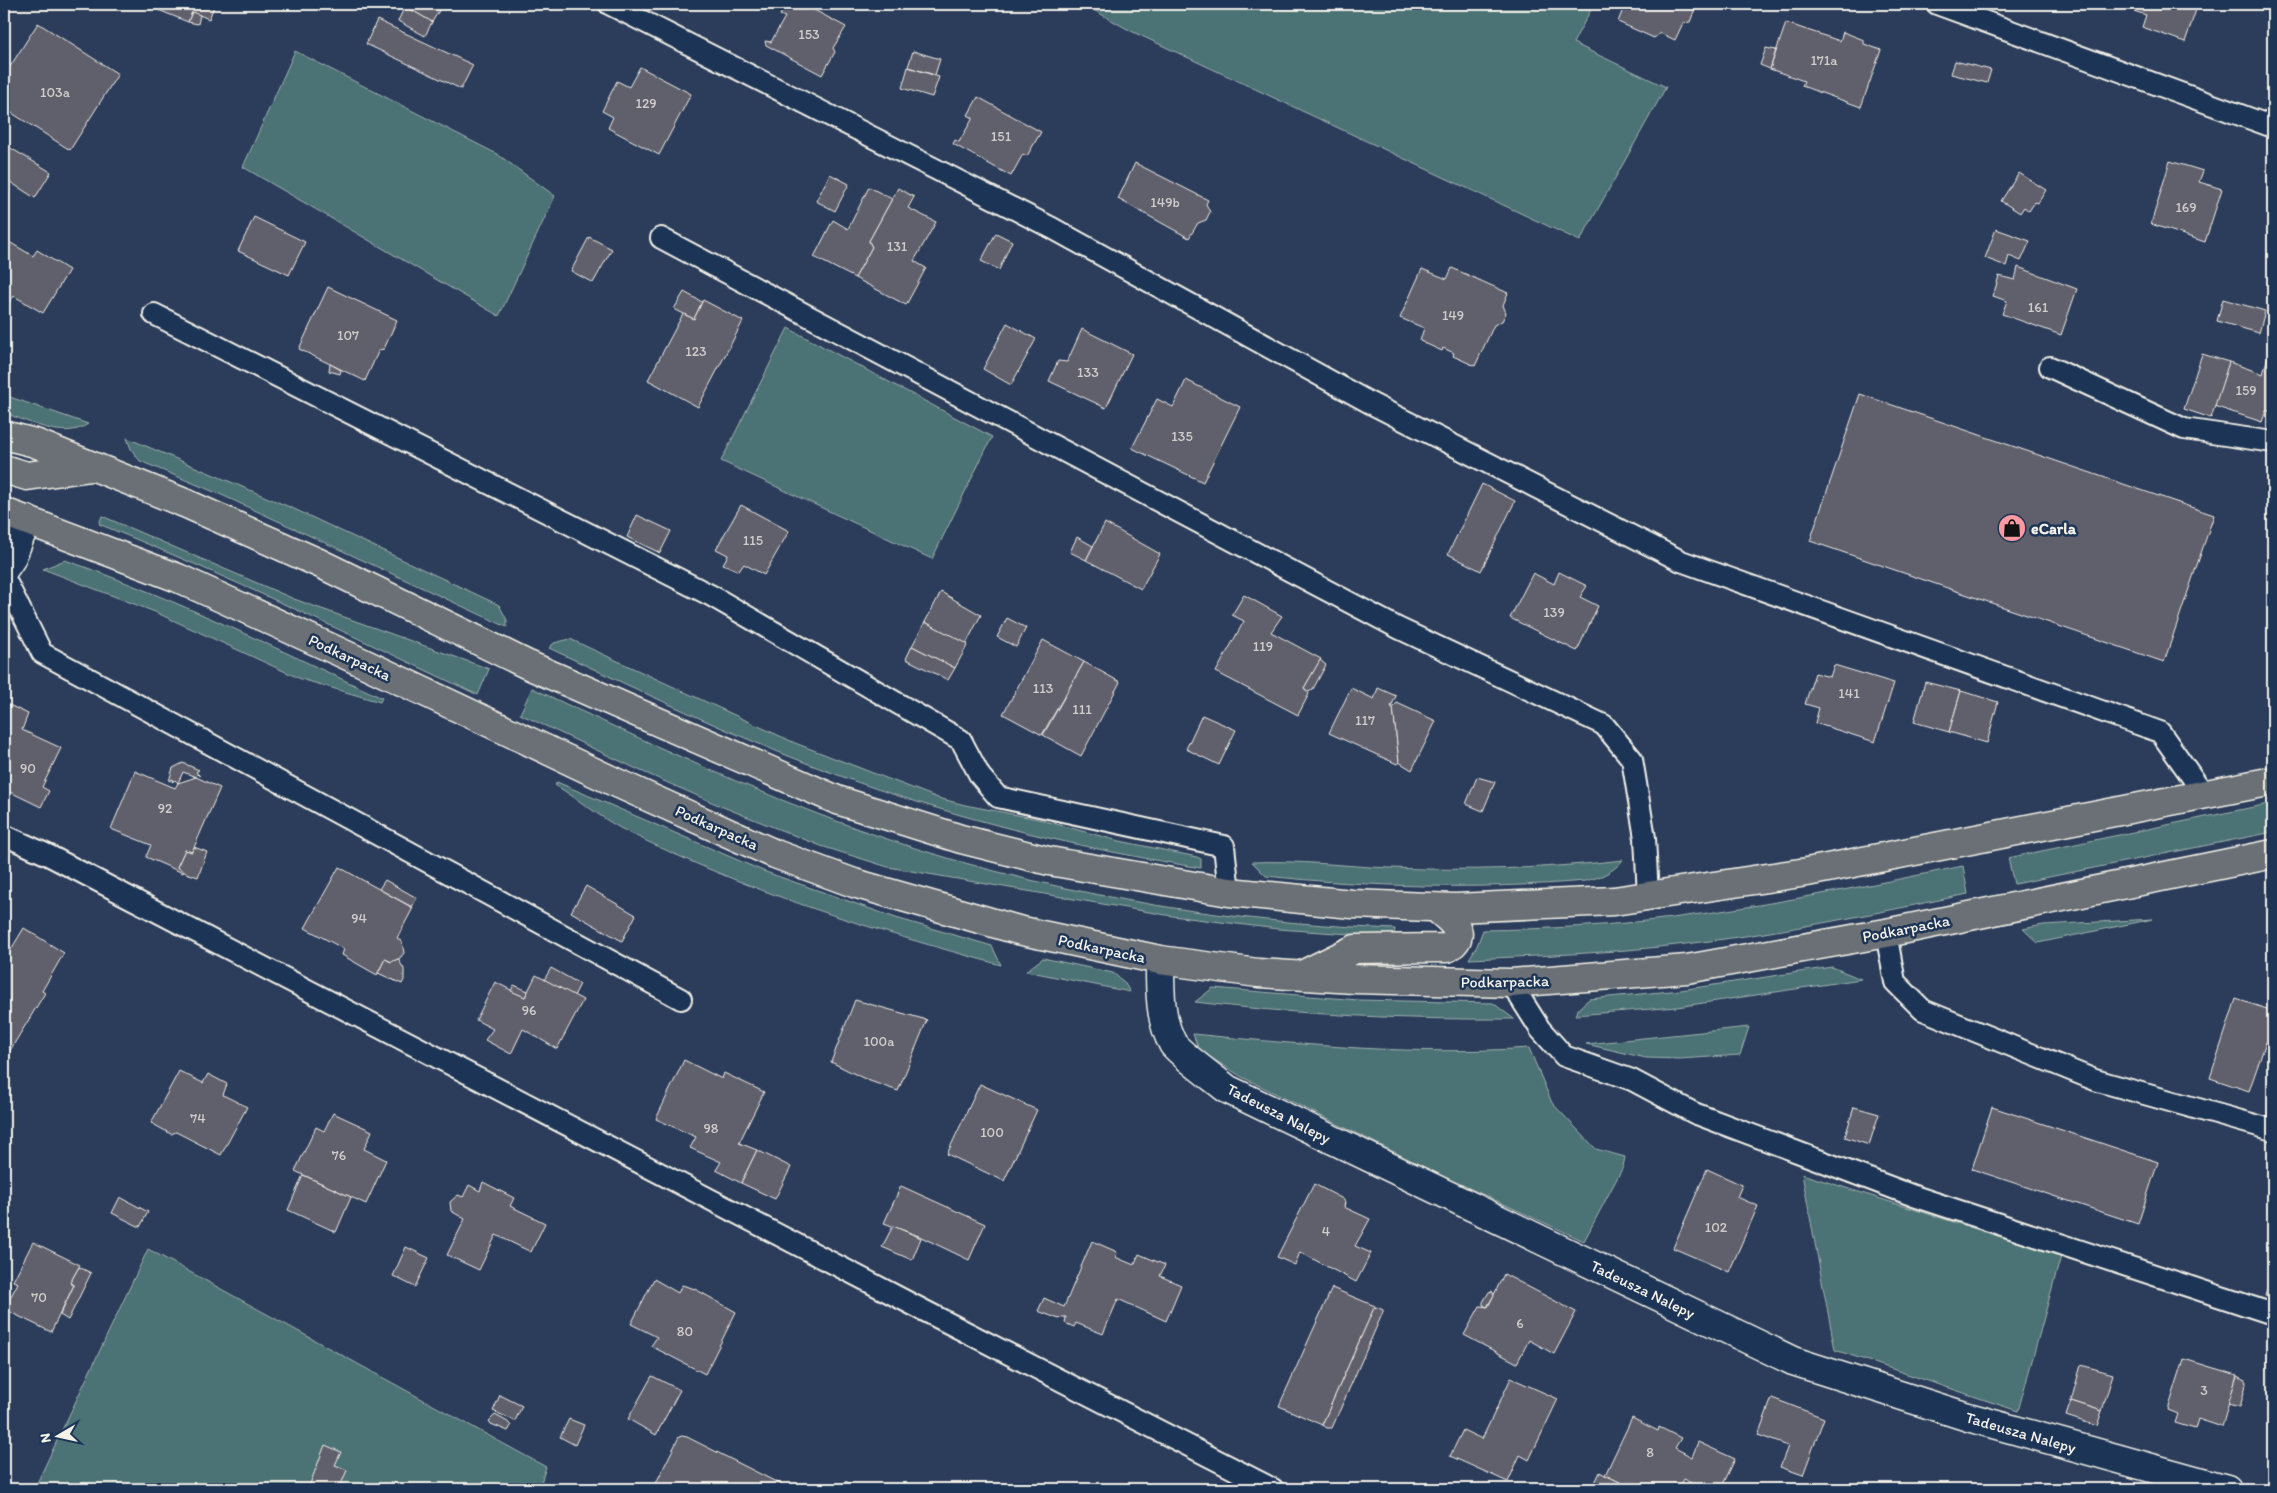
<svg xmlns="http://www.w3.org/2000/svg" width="2277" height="1493" viewBox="0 0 2277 1493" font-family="Itim,sans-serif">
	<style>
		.green { fill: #4b7275; stroke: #a0b2ae }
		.building { fill: #615f6c; stroke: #f4f1e8 }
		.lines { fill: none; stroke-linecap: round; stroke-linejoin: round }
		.lane-casing { stroke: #f4f1e8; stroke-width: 24 }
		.street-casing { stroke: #f4f1e8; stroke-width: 31 }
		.highway-casing { stroke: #f4f1e8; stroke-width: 31 }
		.lane { stroke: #1d3557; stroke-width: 20 }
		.street { stroke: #1d3557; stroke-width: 28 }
		.highway { stroke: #6b6f75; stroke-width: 28 }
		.labels { text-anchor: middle; stroke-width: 5; stroke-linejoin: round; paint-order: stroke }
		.number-label { font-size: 14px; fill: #cfccc9 }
		.poi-label { font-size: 16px; font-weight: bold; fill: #f4f1e8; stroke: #1d3557; text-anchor: start }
		.street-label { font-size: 16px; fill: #f4f1e8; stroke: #1d3557 }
	</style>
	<rect width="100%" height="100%" fill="#2b3d5b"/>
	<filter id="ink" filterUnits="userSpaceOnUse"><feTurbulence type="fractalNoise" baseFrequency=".02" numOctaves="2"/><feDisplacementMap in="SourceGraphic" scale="10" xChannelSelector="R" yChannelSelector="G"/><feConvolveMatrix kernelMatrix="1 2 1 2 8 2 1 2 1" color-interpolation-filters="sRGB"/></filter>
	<g filter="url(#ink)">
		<g class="green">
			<polygon points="1083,4 1594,4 1573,43 1666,87 1580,241 1129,30"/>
			<polygon points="295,51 497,154 555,196 499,316 243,167"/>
			<polygon points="788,328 992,437 932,559 721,461"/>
			<path d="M4,395L88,424C63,441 30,421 4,413Z"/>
			<polygon points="127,438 292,508 499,605 507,620 507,627 224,496 140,461 131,449"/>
			<path d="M102,516L294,599L489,669L478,695C353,636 228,576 99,524Z"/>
			<path d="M65,560C174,598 278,649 382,698L380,702L301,679L155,612L43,569Z"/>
			<path d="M570,639L795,743L938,798L965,805L1038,819L1115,840L1197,857L1201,859V868C1084,849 970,822 857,782C752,745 651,696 549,648L554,643Z"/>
			<path d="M532,688C640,739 748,790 861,830C1033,891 1213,922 1395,929L1394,937L1278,929L1172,916L888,867L821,846L723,807L641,771L520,714Z"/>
			<path d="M557,782L763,871L896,918L992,946L1001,965C872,930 742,890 622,829C600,817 578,799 555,785Z"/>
			<polygon points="2273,803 2273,832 2014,884 2008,858"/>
			<path d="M1623,860C1612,873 1601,877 1585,881C1479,890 1372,887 1266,876L1252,862C1298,860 1344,866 1390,868C1467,871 1546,869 1623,860Z"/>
			<path d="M1963,866L1968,894C1872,914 1775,934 1677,945C1608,953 1539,956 1469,959L1477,946L1483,930C1546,929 1609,926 1672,918C1770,905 1867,886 1963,866Z"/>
			<polygon points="2153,919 2038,943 2023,929 2043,925"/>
			<polygon points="1043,958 1113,973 1124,982 1130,992 1026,971"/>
			<polygon points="1832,967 1861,979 1677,1007 1575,1015 1579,1008 1589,999 1681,990"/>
			<path d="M1213,988L1358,1000L1493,1003L1514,1019C1407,1020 1301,1015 1195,1002Z"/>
			<polygon points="1749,1027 1740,1055 1680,1059 1646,1058 1586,1044"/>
			<path d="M1193,1034C1305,1045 1417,1056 1529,1048L1552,1103L1596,1149L1625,1157L1623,1167L1584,1241L1445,1177L1242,1077L1199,1050Z"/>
			<polygon points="1802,1174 2061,1256 2018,1411 1835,1350"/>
			<polygon points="148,1249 546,1467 539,1489 19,1489 37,1483"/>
		</g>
		<g class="building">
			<polygon points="158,4 215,4 209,19 192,12 188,22 156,9"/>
			<polygon points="401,4 443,4 432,22"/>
			<polygon points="786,4 803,4 846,27 833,48 835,52 822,75 766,45 765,41 771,42 785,17 780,15"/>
			<polygon points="1625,4 1692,4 1695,9 1690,22 1683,23 1675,40 1660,33 1654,38 1618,22"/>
			<polygon points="2112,4 2198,4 2185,42 2142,27 2146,15"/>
			<polygon points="405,6 432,22 425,36 398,21"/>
			<polygon points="192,12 200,15 198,24 188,22"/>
			<polygon points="377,20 473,65 461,89 366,44"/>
			<polygon points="38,23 118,74 70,150 4,108 4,76"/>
			<polygon points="1786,23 1840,41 1843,32 1864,40 1864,44 1881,50 1861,107 1802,86 1804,81 1770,69"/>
			<polygon points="1766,48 1776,50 1770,69 1760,65"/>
			<polygon points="913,51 940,59 935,75 908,67"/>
			<polygon points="1955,61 1991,70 1987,83 1951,74"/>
			<polygon points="640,67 691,94 659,155 608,128 613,117 602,111 617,81 629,87"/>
			<polygon points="908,67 939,77 932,97 902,88"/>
			<polygon points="978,97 1041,132 1027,156 1023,154 1011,176 953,144 955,140 959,142 973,118 968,115"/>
			<polygon points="7,146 51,172 35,198 4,178 4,152"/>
			<polygon points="2170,161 2203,171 2199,182 2222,189 2205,242 2151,224"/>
			<polygon points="1135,163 1208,200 1206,204 1210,212 1206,220 1198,223 1189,238 1118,199"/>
			<polygon points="2019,173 2046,190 2038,203 2035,202 2029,211 2024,207 2020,213 2001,201"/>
			<polygon points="830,174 849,184 835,211 816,201"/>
			<polygon points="869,187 892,199 869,241 872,247 855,278 814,257 833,220 848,229"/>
			<polygon points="898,188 914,197 908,208 936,222 914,261 926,268 906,305 855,278 872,247 869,241"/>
			<polygon points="254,217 305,242 289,275 238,251"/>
			<polygon points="1996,229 2030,241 2021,261 2009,256 2006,266 1985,258"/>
			<polygon points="996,233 1012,241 999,270 981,261"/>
			<polygon points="589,237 612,249 593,283 571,271"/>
			<polygon points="4,239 33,256 37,250 69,270 43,313 14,296 8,304 4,302"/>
			<polygon points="2018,267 2077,289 2061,335 2002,314 2007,301 1993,296 1999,276 2015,280"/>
			<polygon points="1452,268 1508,293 1503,305 1506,313 1502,321 1494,325 1475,366 1453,356 1454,353 1443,348 1442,351 1420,341 1424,328 1400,318 1422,269 1447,279"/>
			<polygon points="328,287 397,320 384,349 379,350 365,381 299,349"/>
			<polygon points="684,292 702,302 694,319 674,309"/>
			<polygon points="2223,299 2265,311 2259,333 2217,321"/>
			<polygon points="703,300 743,321 698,407 648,380 683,314 694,319"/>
			<polygon points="1007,323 1036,339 1011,385 983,369"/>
			<polygon points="1082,329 1132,354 1106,408 1049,381 1058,361 1067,362"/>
			<polygon points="2269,353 2273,355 2273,413 2266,410 2262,422 2214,406 2229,362 2263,374"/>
			<polygon points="2202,354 2229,362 2211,418 2184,409"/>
			<polygon points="330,364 341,370 340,374 329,371"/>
			<polygon points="1186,380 1240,407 1203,482 1132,448 1157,399 1173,407"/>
			<polygon points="1860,394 2214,515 2164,662 1810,541"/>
			<polygon points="1482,484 1515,501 1481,571 1448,554"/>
			<polygon points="741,505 789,531 764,575 744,564 739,571 723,564 728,555 716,549"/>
			<polygon points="637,515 671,531 660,553 627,537"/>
			<polygon points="1105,523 1160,554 1141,589 1086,560"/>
			<polygon points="1077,537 1093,546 1086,560 1070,552"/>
			<polygon points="1559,572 1587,586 1580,597 1598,606 1577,651 1510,618 1533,573 1554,584"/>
			<polygon points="941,592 981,615 966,644 925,622"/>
			<polygon points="1244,595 1282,616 1271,632 1321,659 1304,688 1309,694 1298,715 1216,672 1244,621 1232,615"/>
			<polygon points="1007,618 1026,628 1016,647 997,637"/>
			<polygon points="925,622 968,644 955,668 912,646"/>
			<polygon points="1043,640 1084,662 1042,735 1003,714"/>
			<polygon points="912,646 955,668 948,680 906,659"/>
			<polygon points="1320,660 1326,665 1313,689 1309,692 1304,688"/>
			<polygon points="1084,662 1120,682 1081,756 1043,735"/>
			<polygon points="1834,665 1894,683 1875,742 1815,723 1819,708 1805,704 1815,673 1830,677"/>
			<polygon points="1925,682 1961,691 1949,732 1914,722"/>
			<polygon points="1351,688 1374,699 1378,688 1396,696 1391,707 1393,707 1399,762 1397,764 1329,733"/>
			<polygon points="1961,691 1998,702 1987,743 1949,732"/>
			<polygon points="5,703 28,714 22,730 61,748 42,787 49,791 41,807 4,789"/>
			<polygon points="1397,703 1436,721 1412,770 1399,762 1393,707"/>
			<polygon points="1202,715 1236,730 1219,765 1186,749"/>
			<polygon points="183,763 199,770 196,772 200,776 197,774 196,777 183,772 178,783 175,780 172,782 173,779 169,781 173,768"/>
			<polygon points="135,771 175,788 178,783 196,777 220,788 192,852 185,850 177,867 184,870 183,873 146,857 151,845 111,829"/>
			<polygon points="1477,777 1495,782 1483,811 1466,804"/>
			<polygon points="194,847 207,852 198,877 186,873 177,867 185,850 192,852"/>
			<polygon points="339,867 413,908 397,938 402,942 404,953 400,958 392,962 385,959 377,975 342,955 344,949 305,928"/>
			<polygon points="385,880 417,898 412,907 379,889"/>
			<polygon points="586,886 636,915 622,941 571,912"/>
			<polygon points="24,928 64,953 42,991 45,993 6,1057 4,1055 4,961"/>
			<polygon points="385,959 391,962 398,959 404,969 404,980 402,984 378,973"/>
			<polygon points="551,968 580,984 574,996 544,980"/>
			<polygon points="536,975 583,1000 557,1049 523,1029 511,1054 485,1040 493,1029 476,1020 495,982 525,997"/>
			<polygon points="514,985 528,991 525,997 511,991"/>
			<polygon points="2236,999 2273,1011 2273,1044 2266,1042 2249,1091 2210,1078"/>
			<polygon points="855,1000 927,1020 898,1091 867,1080 831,1062"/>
			<polygon points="684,1060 722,1079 724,1073 764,1092 739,1143 757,1150 741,1183 716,1170 721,1162 690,1148 696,1137 656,1119"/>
			<polygon points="179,1071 203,1083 208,1074 227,1084 223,1095 247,1107 221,1155 176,1132 171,1134 151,1123"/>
			<polygon points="980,1084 1037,1110 1004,1181 947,1154"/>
			<polygon points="1854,1107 1879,1114 1869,1145 1845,1137"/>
			<polygon points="1992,1107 2158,1162 2138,1224 1972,1169"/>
			<polygon points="333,1113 372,1131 364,1149 386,1160 366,1204 295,1171 316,1127 324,1131"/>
			<polygon points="757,1150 791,1167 775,1199 741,1183"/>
			<polygon points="1707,1169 1742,1185 1737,1197 1758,1206 1729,1272 1673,1248"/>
			<polygon points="303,1175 351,1197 336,1232 288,1210"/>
			<polygon points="483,1182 514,1198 510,1206 545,1223 531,1252 496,1235 479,1270 447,1255 465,1219 451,1211 450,1202 458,1195 463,1197 469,1185 480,1191"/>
			<polygon points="1314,1184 1343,1199 1345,1202 1344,1207 1370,1219 1355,1246 1371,1253 1356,1282 1300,1252 1295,1265 1277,1257"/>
			<polygon points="901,1186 985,1224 969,1260 919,1236 884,1223"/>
			<polygon points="120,1197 148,1212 140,1227 112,1213"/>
			<polygon points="893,1226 921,1238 912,1260 882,1247"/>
			<polygon points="1092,1241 1115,1251 1117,1254 1115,1257 1134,1265 1139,1254 1165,1265 1160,1276 1181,1285 1166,1321 1118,1299 1103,1334 1076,1323 1074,1327 1065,1323 1066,1317 1062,1317 1059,1319 1038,1311 1044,1298 1064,1307"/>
			<polygon points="33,1242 80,1265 70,1283 74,1285 51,1332 4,1309 18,1283 13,1281"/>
			<polygon points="406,1247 429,1258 415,1287 393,1276"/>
			<polygon points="79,1267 91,1273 68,1320 60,1315 74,1285 70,1283"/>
			<polygon points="2273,1269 2273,1298 2265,1296"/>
			<polygon points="1504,1274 1576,1312 1554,1354 1529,1340 1517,1363 1464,1335 1480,1306 1488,1307"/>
			<polygon points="654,1279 678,1293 682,1285 695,1289 736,1312 705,1374 651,1346 657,1337 631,1324"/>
			<polygon points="1332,1288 1375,1306 1322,1425 1279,1406"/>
			<polygon points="1492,1291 1494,1295 1487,1307 1483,1305 1483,1302 1489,1292"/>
			<polygon points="1377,1307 1383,1310 1383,1312 1332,1428 1327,1428 1322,1425 1374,1308"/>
			<polygon points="2184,1359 2237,1375 2222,1427 2198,1419 2195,1429 2175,1423 2178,1414 2168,1410"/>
			<polygon points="2081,1365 2113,1374 2102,1411 2071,1401"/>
			<polygon points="652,1376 680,1390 656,1435 628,1419"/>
			<polygon points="2237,1376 2247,1381 2240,1407 2228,1404"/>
			<polygon points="1511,1378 1558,1399 1529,1460 1520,1455 1508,1482 1450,1456 1463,1430 1482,1439"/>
			<polygon points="500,1395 522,1406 515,1421 493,1411"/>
			<polygon points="1772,1398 1824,1418 1803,1475 1780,1467 1788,1446 1758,1435"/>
			<polygon points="2071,1401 2102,1411 2097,1426 2066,1416"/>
			<polygon points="495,1415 508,1422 511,1426 508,1431 491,1424 489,1421"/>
			<polygon points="1632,1418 1658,1431 1659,1427 1681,1438 1675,1448 1692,1457 1698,1442 1735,1459 1721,1489 1704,1489 1683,1479 1678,1489 1634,1489 1605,1475"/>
			<polygon points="569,1419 584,1425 575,1445 560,1437"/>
			<polygon points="682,1436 687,1437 790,1489 658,1489 654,1487 679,1437"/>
			<polygon points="325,1445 341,1452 335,1465 347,1470 339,1489 308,1489"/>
			<polygon points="1600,1472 1605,1475 1634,1489 1592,1489"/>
			<polygon points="845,1481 862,1489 841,1489"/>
		</g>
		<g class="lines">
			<defs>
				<g id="lane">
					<polyline points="609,4 1052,228 1372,404 1681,561 2160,732 2204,794"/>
					<polyline points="1937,4 2273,127"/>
					<polyline points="661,238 1398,628 1604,725 1632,759 1645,838 1648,896"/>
					<polyline points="154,314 712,596 961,740 980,776 998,797 1224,846 1229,892"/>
					<polyline points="2050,367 2184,429 2273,442"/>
					<polyline points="4,577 42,653 681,999"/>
					<polyline points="4,835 48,855 921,1309 1273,1489"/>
					<polyline points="1886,933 1895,982 1923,1010 2095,1080 2273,1130"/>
					<polyline points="1511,983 1540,1029 1564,1056 1632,1080 1694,1113 1914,1196 2273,1314"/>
				</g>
				<g id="street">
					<polyline points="4,569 11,559 27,520"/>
					<path d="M1160,960C1160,986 1159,1020 1173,1044C1179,1053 1216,1080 1227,1089L1793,1361L1968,1417L2227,1489"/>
				</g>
				<g id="highway">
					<polyline points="4,435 35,443 187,504 319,563 526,664 837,800 961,839 1049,861 1229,892 1352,904 1455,908 1614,901 1807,872 2273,781"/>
					<polyline points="4,469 27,476 91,467"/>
					<polyline points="4,512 178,578 357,660 617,783 775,854 854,883 1018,930 1160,960 1258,973 1354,979 1511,983 1687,969 1886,933 2273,854"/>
					<path d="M1302,975L1355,949L1447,948C1472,934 1448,918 1436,908"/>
				</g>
			</defs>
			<use href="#lane" class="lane-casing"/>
			<use href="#street" class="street-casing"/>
			<use href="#highway" class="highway-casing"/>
			<use href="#lane" class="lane"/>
			<use href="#street" class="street"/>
			<use href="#highway" class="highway"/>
		</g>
	</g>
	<defs>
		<symbol id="shop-disc" viewBox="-11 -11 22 22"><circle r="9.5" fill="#ff9aa2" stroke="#1d3557"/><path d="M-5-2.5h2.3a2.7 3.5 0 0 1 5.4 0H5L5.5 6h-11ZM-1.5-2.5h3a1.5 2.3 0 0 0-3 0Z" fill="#111"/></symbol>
	</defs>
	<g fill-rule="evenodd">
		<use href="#shop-disc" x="1996" y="512" width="32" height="32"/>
	</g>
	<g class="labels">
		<g class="number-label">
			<text x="809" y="39">153</text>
			<text x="1824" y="65">171a</text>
			<text x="55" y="97">103a</text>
			<text x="646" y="108">129</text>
			<text x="1001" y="141">151</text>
			<text x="1165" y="207">149b</text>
			<text x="2186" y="212">169</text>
			<text x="897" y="251">131</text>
			<text x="2038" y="312">161</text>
			<text x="1453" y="320">149</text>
			<text x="348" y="340">107</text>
			<text x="696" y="356">123</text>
			<text x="1088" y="377">133</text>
			<text x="2246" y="395">159</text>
			<text x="1182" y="441">135</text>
			<text x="753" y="545">115</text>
			<text x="1554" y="617">139</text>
			<text x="1263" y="651">119</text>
			<text x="1043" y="693">113</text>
			<text x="1849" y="698">141</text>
			<text x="1082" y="714">111</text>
			<text x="1365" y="725">117</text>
			<text x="28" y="773">90</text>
			<text x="165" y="813">92</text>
			<text x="359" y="923">94</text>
			<text x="529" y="1015">96</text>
			<text x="879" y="1046">100a</text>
			<text x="198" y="1123">74</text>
			<text x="711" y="1133">98</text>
			<text x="992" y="1137">100</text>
			<text x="339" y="1160">76</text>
			<text x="1716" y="1232">102</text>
			<text x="1326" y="1236">4</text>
			<text x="39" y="1302">70</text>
			<text x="1520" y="1328">6</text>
			<text x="685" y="1336">80</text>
			<text x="2204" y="1395">3</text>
			<text x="1650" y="1457">8</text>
		</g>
		<g class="poi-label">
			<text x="2031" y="534">eCarla</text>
		</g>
		<g class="street-label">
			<text transform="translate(350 657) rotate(25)" y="6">Podkarpacka</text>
			<text transform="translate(717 827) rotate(24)" y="6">Podkarpacka</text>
			<text transform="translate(1906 928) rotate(-11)" y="6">Podkarpacka</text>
			<text transform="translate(1102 948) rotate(12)" y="6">Podkarpacka</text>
			<text transform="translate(1505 981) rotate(-1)" y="6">Podkarpacka</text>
			<text transform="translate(1279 1113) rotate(27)" y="6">Tadeusza Nalepy</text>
			<text transform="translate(1643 1289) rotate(26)" y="6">Tadeusza Nalepy</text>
			<text transform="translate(2021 1432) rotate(16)" y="6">Tadeusza Nalepy</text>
		</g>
	</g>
	<rect width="2277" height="1493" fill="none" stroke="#1d3557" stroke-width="20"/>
	<rect x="10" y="10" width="2257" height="1473" fill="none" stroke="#f4f1e8" stroke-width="2" filter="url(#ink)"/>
	<g transform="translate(58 1436) rotate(261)" stroke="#1d3557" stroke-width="4" paint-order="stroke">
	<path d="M0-4L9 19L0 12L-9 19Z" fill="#f4f1e8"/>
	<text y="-8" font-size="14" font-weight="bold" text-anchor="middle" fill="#f4f1e8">N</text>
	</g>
</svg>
